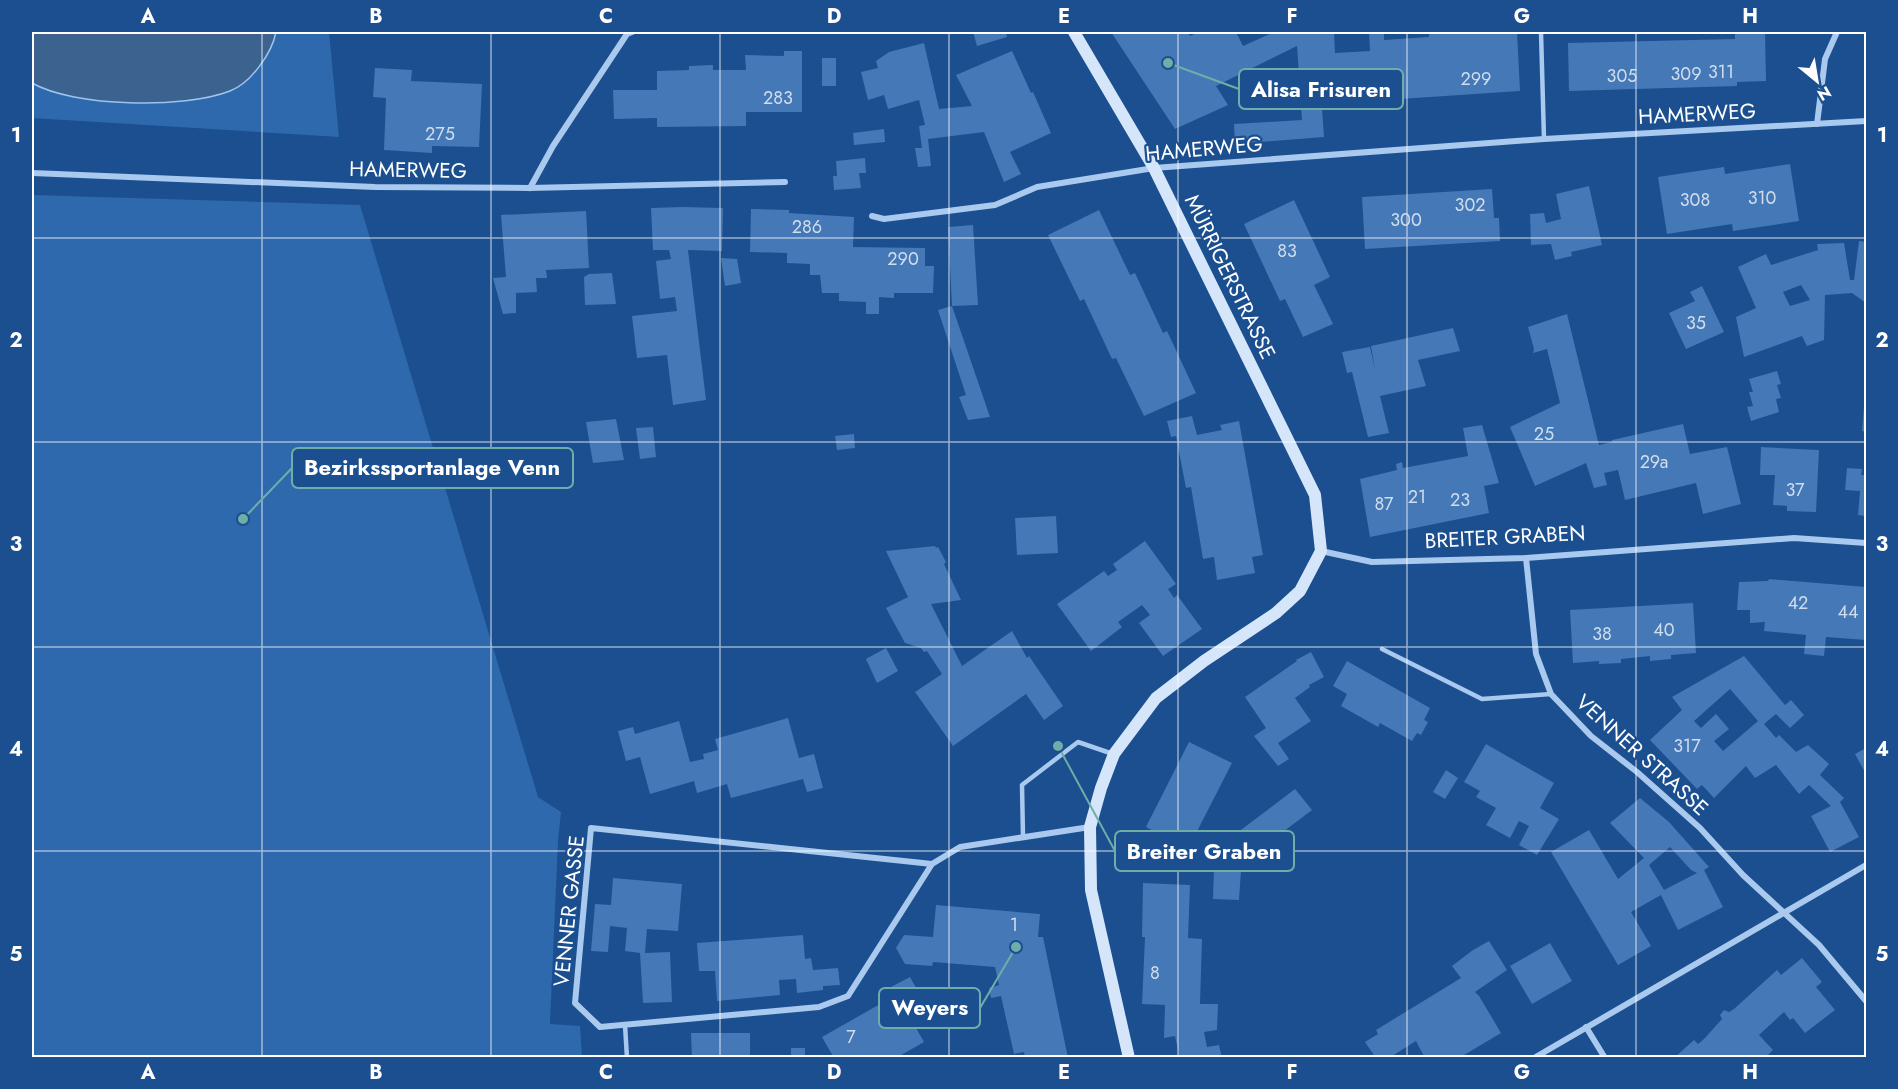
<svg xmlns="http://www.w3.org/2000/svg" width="1898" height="1089" viewBox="0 0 1898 1089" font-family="Jost,sans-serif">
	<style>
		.green { fill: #2e69ad }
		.water { fill: #3c6290; stroke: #9cc4f0; stroke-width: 1.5 }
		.building { fill: #4478b7; fill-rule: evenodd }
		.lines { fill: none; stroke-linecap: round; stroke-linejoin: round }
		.lane { stroke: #a9c9ee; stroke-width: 4.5 }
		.street { stroke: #a9c9ee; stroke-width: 6 }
		.secondary { stroke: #d6e6fa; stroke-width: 12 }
		.grid { fill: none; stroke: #fff; stroke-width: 1.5; stroke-opacity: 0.55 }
		.labels { text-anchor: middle; stroke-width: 4.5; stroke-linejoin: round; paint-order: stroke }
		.number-label { font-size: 18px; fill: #d0dded }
		.street-label { font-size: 21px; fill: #fff; stroke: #1b4f8f }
		.leader { fill: none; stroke: #6fada8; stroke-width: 2 }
		.callout-dot { fill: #6fada8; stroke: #1b4f8f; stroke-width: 2 }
		.callout { fill: #1b4f8f; stroke: #6fada8; stroke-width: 2 }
		.callout-label { font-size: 22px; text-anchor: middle; font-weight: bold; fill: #fff }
		.neatline { fill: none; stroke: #fff; stroke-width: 2 }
		.grid-label { font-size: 20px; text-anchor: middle; font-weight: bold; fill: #fff }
	</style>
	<rect width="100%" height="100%" fill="#1b4f8f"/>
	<g class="green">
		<polygon points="32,32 329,32 339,137 32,118"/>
		<polygon points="32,195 360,205 538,797 561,812 558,841 550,1024 580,1026 582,1057 32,1057"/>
	</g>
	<path class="water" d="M32,32H276C272,53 251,83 230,91C184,109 74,107 32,83Z"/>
	<g class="building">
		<polygon points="973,32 1006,32 1007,37 977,46"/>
		<polygon points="1111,32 1188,32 1190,36 1199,32 1236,32 1243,46 1274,32 1334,32 1335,53 1370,51 1369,32 1384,32 1384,40 1429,37 1429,32 1517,32 1520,91 1400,99 1400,100 1387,101 1385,74 1337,77 1338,93 1321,94 1324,137 1235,144 1234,124 1302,120 1297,46 1216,86 1228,105 1175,129"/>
		<polygon points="1735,32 1765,32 1766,81 1737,82 1737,86 1569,91 1568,43 1735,39"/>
		<polygon points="924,43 939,109 972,106 956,75 1012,51 1031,93 1033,92 1051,133 1010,152 1021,174 1004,182 984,132 928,139 931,166 918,167 915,148 922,148 919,126 925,125 919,100 888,109 884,95 868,100 861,72 878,68 876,61 889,52"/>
		<polygon points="784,51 802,51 802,112 746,112 746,126 657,127 657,118 614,119 613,90 657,90 657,71 689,70 689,66 713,65 713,70 746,70 745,55 784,56"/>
		<rect x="822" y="58" width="14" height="28"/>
		<polygon points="375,68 412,70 411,81 482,84 479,147 432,146 432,153 384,150 386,98 373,97"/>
		<polygon points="884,129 885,142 854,145 853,133"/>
		<polygon points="865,158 866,173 859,173 861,188 834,190 833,176 837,176 836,161"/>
		<polygon points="1790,164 1799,221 1733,231 1732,224 1667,234 1658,177 1724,167 1725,174"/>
		<polygon points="1589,186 1602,245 1571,252 1572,256 1555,260 1551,244 1531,245 1530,214 1544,213 1546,223 1561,219 1556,194"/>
		<polygon points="1492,189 1494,218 1499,218 1500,241 1365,249 1362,197"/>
		<polygon points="1294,200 1330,277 1314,285 1333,324 1303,337 1285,299 1280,301 1244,224"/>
		<polygon points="682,207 723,208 722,251 688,250 706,400 673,405 667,355 637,358 632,316 677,311 675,297 660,299 656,261 671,259 669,250 653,250 651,208"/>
		<polygon points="751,209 789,210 789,213 854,217 853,247 925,248 925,266 934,266 933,293 894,293 894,298 879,297 879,314 866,314 866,302 839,301 839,293 822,293 820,275 810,275 810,264 787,263 787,253 750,252"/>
		<polygon points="1099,210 1130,275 1135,273 1163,333 1167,331 1196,393 1144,416 1116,358 1112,359 1084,299 1080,301 1048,235"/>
		<polygon points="586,211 589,268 546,270 547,278 536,278 537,292 516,293 516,313 503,314 493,278 506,277 501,215"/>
		<polygon points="973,225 978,305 952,306 948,227"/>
		<path d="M1859,241L1866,242V303L1852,293L1825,295L1824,340L1807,346L1802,336L1744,357L1736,317L1756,308L1738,267L1766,254L1771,265L1818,250L1817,244L1844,243L1850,280H1854ZM1801,285L1810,300L1790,306L1783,292Z"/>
		<polygon points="721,258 737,259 741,283 725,286"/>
		<polygon points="612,273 616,304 585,305 584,277 589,274"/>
		<polygon points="1702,286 1724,332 1686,349 1669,313 1695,301 1690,292"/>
		<polygon points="952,306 990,417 968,420 959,397 966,395 938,310"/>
		<polygon points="1567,314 1599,445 1612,442 1612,440 1683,424 1690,454 1727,447 1741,504 1703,514 1696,483 1625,500 1618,470 1604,473 1607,485 1594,488 1586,463 1535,486 1510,427 1560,403 1547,349 1533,353 1534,349 1528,327"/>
		<polygon points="1453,328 1460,351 1418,360 1426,386 1380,396 1389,433 1368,437 1352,372 1347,373 1342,352 1370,347 1375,369 1371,346"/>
		<polygon points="1777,371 1781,384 1777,385 1781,398 1776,399 1779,412 1751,421 1747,407 1753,406 1749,392 1753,392 1749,379"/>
		<polygon points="1864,406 1866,406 1866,432 1862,431"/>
		<polygon points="1192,416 1197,435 1222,430 1220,425 1239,421 1263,555 1252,557 1255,573 1217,580 1214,557 1203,559 1191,487 1186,488 1176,436 1171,437 1167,421"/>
		<polygon points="616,419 624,460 593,463 586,422"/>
		<polygon points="1482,425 1499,483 1484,486 1489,513 1370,537 1360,479 1397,470 1396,464 1402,462 1403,468 1468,456 1463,428"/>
		<polygon points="653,427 656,457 640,459 636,428"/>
		<polygon points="854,434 855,448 837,450 835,436"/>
		<polygon points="1761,447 1819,450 1816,512 1787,511 1787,506 1773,505 1775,475 1760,475"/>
		<polygon points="1847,468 1862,469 1861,475 1866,475 1866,516 1858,515 1860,491 1845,490"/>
		<polygon points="1056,516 1058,553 1017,555 1015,518"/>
		<polygon points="1145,541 1176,584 1168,589 1174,598 1177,595 1202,629 1163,656 1139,623 1150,615 1142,605 1118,622 1122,627 1091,651 1057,604 1104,571 1108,576 1117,570 1113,564"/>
		<polygon points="935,546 936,548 938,547 946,562 944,564 961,600 931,604 962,666 1012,631 1027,658 1029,656 1063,706 1044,720 1026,694 953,746 915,692 942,674 927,651 924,652 921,648 905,643 886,608 908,597 886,551"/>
		<polygon points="1769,579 1866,587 1866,640 1826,637 1824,656 1804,654 1806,635 1764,631 1765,622 1750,623 1750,610 1737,610 1739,582 1768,581"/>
		<polygon points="1693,603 1696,653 1671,655 1671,659 1650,661 1650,656 1621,659 1621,663 1599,664 1599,661 1573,663 1570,610"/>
		<polygon points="886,648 898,671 877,683 866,659"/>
		<polygon points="1311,652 1324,677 1309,685 1310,687 1295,698 1311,721 1278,743 1289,759 1278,766 1254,736 1266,728 1245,697 1297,661 1296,660"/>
		<path d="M1744,656L1785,705L1791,700L1804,715L1790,728L1776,714L1764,724L1776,738L1779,735L1796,752L1808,745L1829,764L1820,775L1844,798L1840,802L1859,837L1830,852L1811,816L1831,806L1809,785L1799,794L1776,765L1755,778L1746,766L1714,798L1702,785L1697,789L1650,740L1682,710L1672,697ZM1730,689L1758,721L1723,751L1714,741L1729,729L1716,714L1701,728L1694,721Z"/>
		<polygon points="1347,661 1430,708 1424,720 1428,722 1421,735 1417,733 1412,741 1380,723 1378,727 1341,706 1347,694 1333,686"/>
		<polygon points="788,718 799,758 814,754 823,788 807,792 803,779 731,798 727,784 697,793 694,781 650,794 640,757 626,761 618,731 633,727 635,734 679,721 690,762 704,759 703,754 718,750 715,739"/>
		<polygon points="1189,742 1232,763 1188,849 1146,827"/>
		<polygon points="1486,744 1554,783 1540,808 1559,819 1537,855 1519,845 1529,826 1519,821 1510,838 1486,825 1496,808 1476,797 1480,791 1464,782"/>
		<polygon points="1866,748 1866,774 1855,754"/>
		<polygon points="1446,770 1458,778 1445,799 1433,792"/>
		<polygon points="1295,789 1312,810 1242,863 1225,842"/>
		<path d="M1640,798L1669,822L1709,867L1704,870L1723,907L1678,930L1661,895L1631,912L1651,946L1618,965L1551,852L1589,830L1618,879L1644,858L1610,823ZM1670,847L1691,870L1697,873L1664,890L1649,865Z"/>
		<polygon points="1214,869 1241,870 1239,900 1213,899"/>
		<polygon points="613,878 682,884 678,931 647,929 645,953 670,952 672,1002 643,1003 640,953 625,951 627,928 610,926 608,952 591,951 595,904 611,905"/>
		<polygon points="1143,883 1190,885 1188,938 1202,939 1200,1004 1218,1004 1217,1030 1204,1032 1207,1047 1219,1045 1222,1058 1167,1058 1179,1054 1175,1036 1164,1038 1165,1005 1142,1004 1145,937 1142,937"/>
		<polygon points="936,905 1040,914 1038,937 1043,937 1068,1058 1025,1058 1024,1052 1014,1054 1001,996 991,998 989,988 999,985 995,967 933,962 932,966 905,964 896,948 904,935 933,937"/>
		<polygon points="803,935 805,959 811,958 813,970 838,968 840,985 823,986 823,990 797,993 796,979 779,980 780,995 717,1001 715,971 699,971 697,943"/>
		<polygon points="1489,941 1507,970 1475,992 1479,996 1501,1033 1459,1058 1425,1058 1416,1041 1392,1056 1393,1058 1376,1058 1365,1042 1378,1034 1376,1030 1461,978 1452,966 1473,950"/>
		<polygon points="1550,943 1572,981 1532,1004 1510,966"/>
		<polygon points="1802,958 1822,982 1816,987 1835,1010 1805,1033 1793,1018 1790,1020 1784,1012 1759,1035 1773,1050 1765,1058 1674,1058 1694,1040 1698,1044 1704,1039 1722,1019 1720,1015 1724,1010 1729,1012 1734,1009 1777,970 1781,975"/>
		<polygon points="910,977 924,1002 907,1012 924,1042 896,1058 834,1058 822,1037 896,995 891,987"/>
		<polygon points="691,1033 750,1033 750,1058 692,1058"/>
		<rect x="791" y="1048" width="14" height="10"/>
	</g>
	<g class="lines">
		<g class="lane">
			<polyline points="1541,32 1544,139"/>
			<polyline points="1382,649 1482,699 1551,694"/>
			<polyline points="1023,837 1022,785 1078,742 1113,754"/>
			<polyline points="625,1025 627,1058"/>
		</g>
		<g class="street">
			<polyline points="1817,124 1825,59 1837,32"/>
			<polyline points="32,173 375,187 530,188 785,182"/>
			<polyline points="530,188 553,146 627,34 632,32"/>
			<polyline points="872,216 884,219 995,205 1037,187 1154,168 1544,139 1866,121"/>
			<polyline points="1321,551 1372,562 1526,558 1794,538 1866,543"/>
			<polyline points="1526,558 1536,654 1551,694 1591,736 1637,772 1700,828 1743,875 1819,945 1866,1001"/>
			<polyline points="932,864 848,996 819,1007 600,1027 575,1003 591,828 932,864 960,847 1090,827"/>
			<polyline points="1586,1027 1605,1058"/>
			<polyline points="1534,1058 1866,865"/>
		</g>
		<polyline class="secondary" points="1074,32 1154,168 1315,495 1321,551 1300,591 1276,613 1204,661 1156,698 1114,754 1101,788 1090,827 1091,890 1129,1058"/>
	</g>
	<path class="grid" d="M262,32V1058M491,32V1058M720,32V1058M949,32V1058M1178,32V1058M1407,32V1058M1636,32V1058M32,238H1866M32,442H1866M32,647H1866M32,851H1866"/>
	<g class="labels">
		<g class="number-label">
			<text x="1721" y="78">311</text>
			<text x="1686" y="80">309</text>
			<text x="1622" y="82">305</text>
			<text x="1476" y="85">299</text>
			<text x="778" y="104">283</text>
			<text x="440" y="140">275</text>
			<text x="1762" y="204">310</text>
			<text x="1695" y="206">308</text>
			<text x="1470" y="211">302</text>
			<text x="1406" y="226">300</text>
			<text x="807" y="233">286</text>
			<text x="1287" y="257">83</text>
			<text x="903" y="265">290</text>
			<text x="1696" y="329">35</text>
			<text x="1544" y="440">25</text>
			<text x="1654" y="468">29a</text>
			<text x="1795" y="496">37</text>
			<text x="1417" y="503">21</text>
			<text x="1460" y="506">23</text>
			<text x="1384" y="510">87</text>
			<text x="1798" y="609">42</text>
			<text x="1848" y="618">44</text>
			<text x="1664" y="636">40</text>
			<text x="1602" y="640">38</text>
			<text x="1687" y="752">317</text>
			<text x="1014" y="931">1</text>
			<text x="1155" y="979">8</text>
			<text x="851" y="1043">7</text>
		</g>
		<g class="street-label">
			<text transform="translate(1697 114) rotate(-3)" y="7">HAMERWEG</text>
			<text transform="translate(1204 149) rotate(-5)" y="7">HAMERWEG</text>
			<text transform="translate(408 170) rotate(1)" y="7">HAMERWEG</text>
			<text transform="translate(1230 277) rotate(64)" y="7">MÜRRIGERSTRASSE</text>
			<text transform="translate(1505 537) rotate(-3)" y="7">BREITER GRABEN</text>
			<text transform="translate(1642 755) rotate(42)" y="7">VENNER STRASSE</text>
			<text transform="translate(569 911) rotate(-84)" y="7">VENNER GASSE</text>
		</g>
	</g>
	<path class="leader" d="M1168 63L1239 89M243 519L292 468M1058 746L1115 851M1016 947L980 1008"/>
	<g class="callout-dot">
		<circle cx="1168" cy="63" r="6"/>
		<circle cx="243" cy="519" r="6"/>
		<circle cx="1058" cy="746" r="6"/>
		<circle cx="1016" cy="947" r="6"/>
	</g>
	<g class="callout">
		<rect x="1239" y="69" width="164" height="40" rx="6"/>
		<rect x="292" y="448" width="281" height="40" rx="6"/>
		<rect x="1115" y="831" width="179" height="40" rx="6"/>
		<rect x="879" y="988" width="101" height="40" rx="6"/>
	</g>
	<g class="callout-label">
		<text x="1321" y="97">Alisa Frisuren</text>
		<text x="432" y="475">Bezirkssportanlage Venn</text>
		<text x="1204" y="859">Breiter Graben</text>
		<text x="930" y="1015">Weyers</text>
	</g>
	<rect width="1898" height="1089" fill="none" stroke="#1b4f8f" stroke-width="66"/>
	<g transform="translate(1817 81) rotate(150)" stroke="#1b4f8f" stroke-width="4.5" paint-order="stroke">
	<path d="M0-4.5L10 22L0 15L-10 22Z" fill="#ffffff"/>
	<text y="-9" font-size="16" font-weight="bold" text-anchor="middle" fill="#ffffff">N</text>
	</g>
	<rect x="33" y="33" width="1832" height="1023" class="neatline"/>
	<g class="grid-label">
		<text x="148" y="23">A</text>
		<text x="376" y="23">B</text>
		<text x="606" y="23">C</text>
		<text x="834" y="23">D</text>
		<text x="1064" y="23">E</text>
		<text x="1292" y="23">F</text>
		<text x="1522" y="23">G</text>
		<text x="1750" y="23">H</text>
		<text x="16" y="142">1</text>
		<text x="1882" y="142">1</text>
		<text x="16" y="347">2</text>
		<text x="1882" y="347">2</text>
		<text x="16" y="551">3</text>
		<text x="1882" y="551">3</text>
		<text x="16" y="756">4</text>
		<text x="1882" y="756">4</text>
		<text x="16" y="961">5</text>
		<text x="1882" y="961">5</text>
		<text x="148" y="1079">A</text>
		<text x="376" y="1079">B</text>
		<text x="606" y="1079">C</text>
		<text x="834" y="1079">D</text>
		<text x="1064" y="1079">E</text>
		<text x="1292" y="1079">F</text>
		<text x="1522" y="1079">G</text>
		<text x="1750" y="1079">H</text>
	</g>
</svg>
